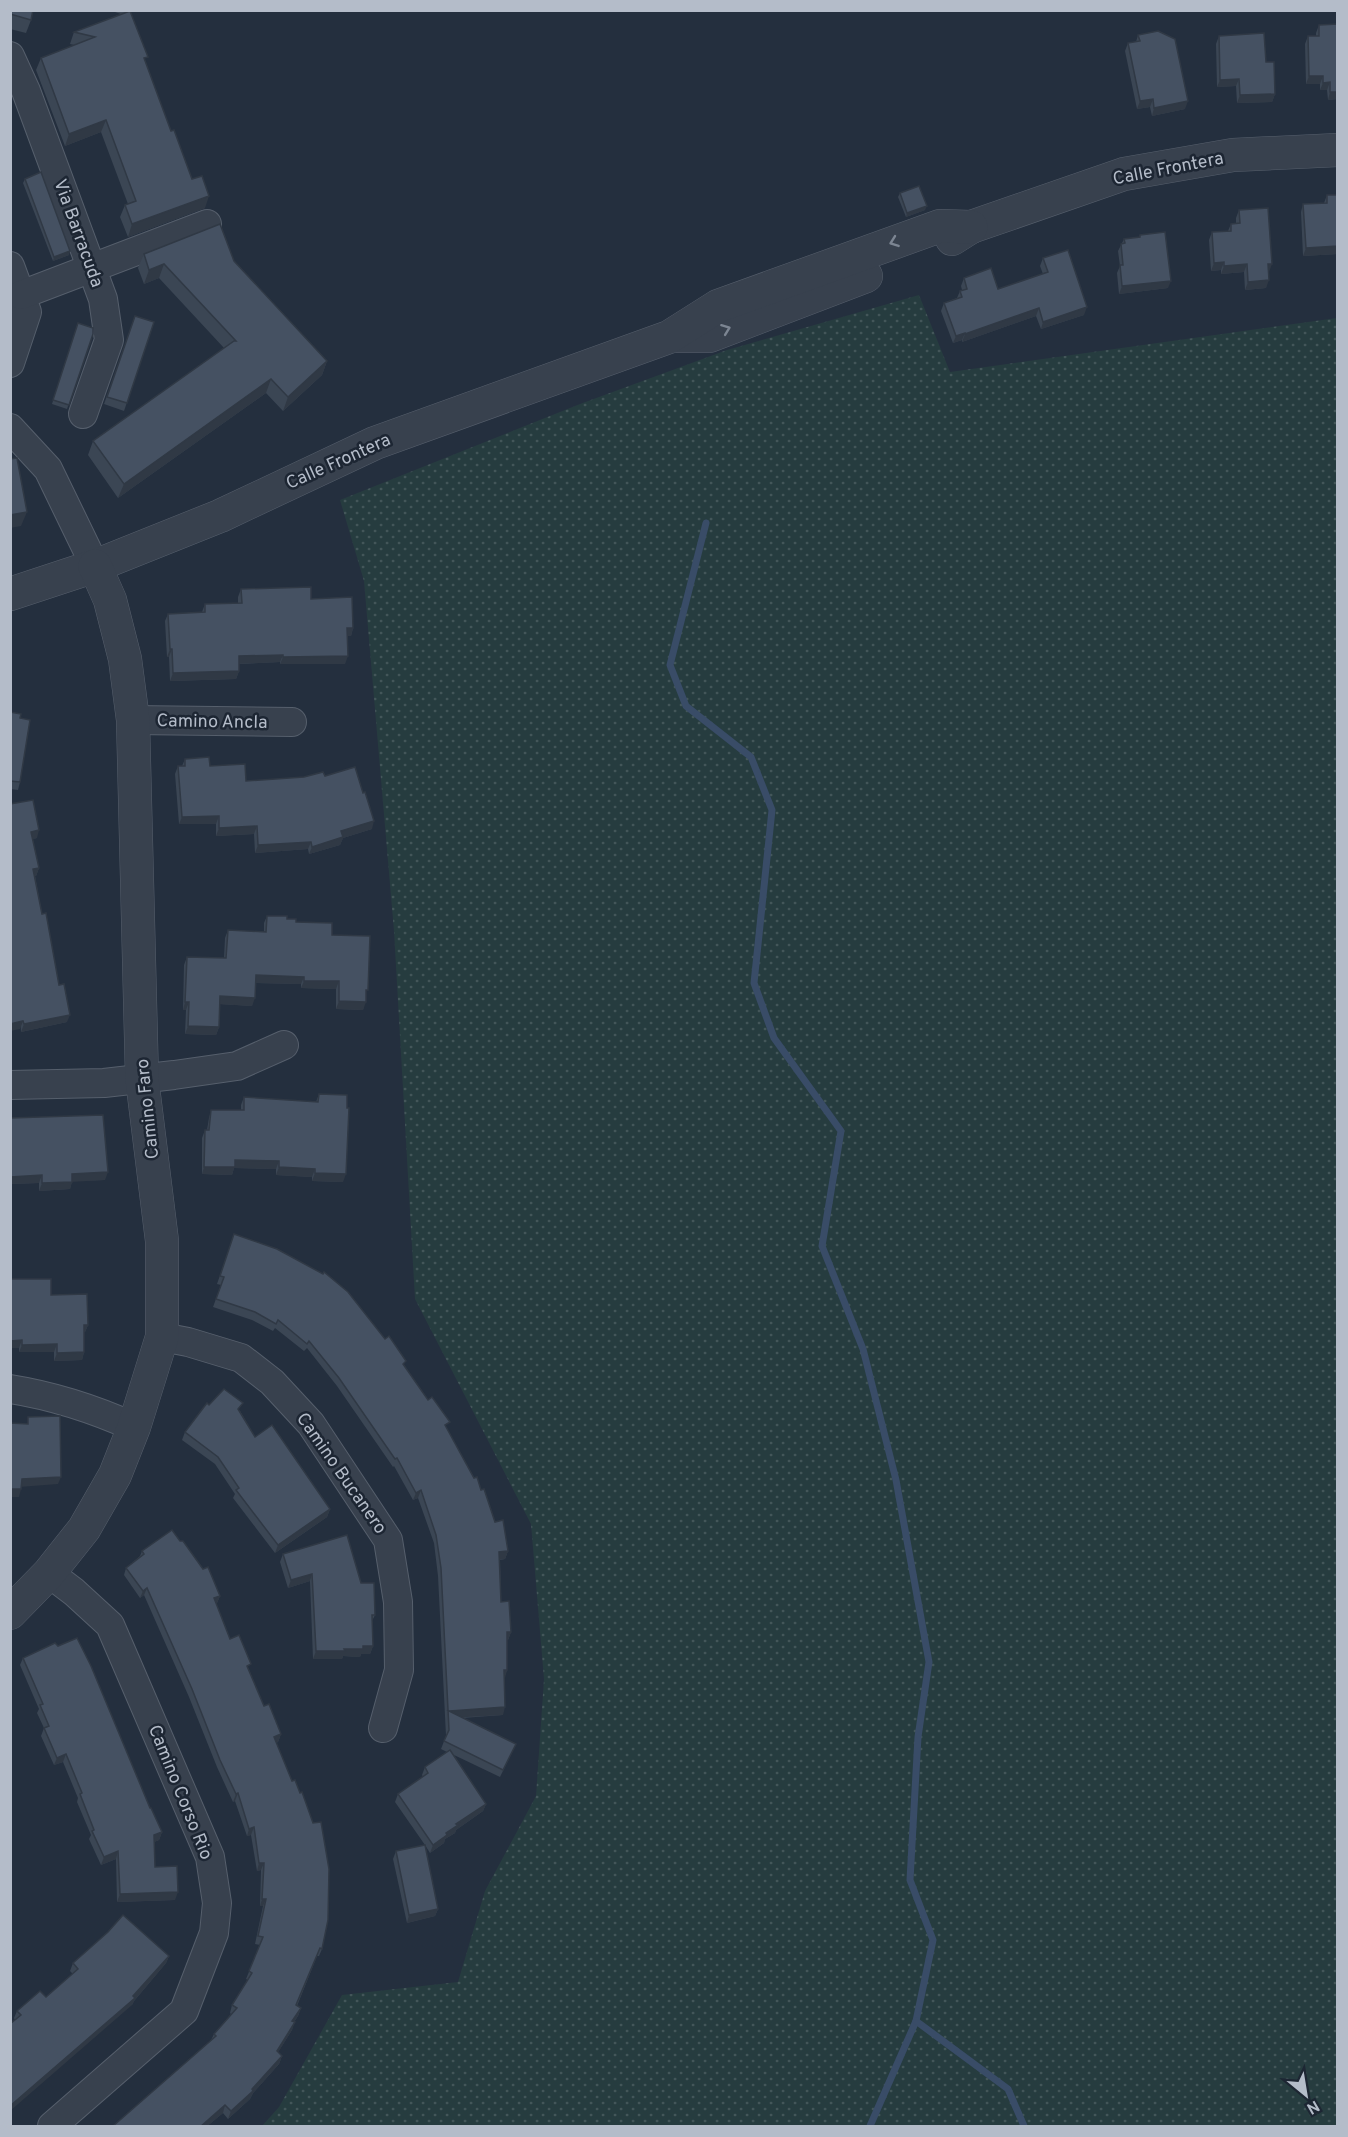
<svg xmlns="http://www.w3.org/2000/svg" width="1348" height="2137" viewBox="0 0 1348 2137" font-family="Overpass,sans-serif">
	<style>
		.grass { fill: url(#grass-dots) }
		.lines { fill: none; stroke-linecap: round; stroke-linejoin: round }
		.stream { stroke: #394c67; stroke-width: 7 }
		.minor-casing { stroke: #565f6c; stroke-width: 30 }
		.tertiary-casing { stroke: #565f6c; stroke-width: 34 }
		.minor { stroke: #38414e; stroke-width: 28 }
		.tertiary { stroke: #38414e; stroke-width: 33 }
		.wall { fill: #3b4654 }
		.shaded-wall { fill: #303945 }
		.building { fill: #455162; stroke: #303945; stroke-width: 1.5 }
		.oneway { stroke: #7c8592 }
		.labels { text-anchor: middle; stroke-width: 5; stroke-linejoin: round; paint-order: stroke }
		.street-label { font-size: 18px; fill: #b4bcc9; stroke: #1d2633 }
	</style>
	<defs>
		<pattern id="grass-dots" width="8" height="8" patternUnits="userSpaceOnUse" patternTransform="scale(1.5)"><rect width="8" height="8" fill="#263c3f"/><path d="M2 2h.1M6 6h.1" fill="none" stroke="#435659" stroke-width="1.8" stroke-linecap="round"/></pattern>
	</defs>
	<rect width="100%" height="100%" fill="#242f3e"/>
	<polygon class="grass" points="919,295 950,372 1337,318 1337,2126 262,2126 279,2107 342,1995 458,1982 485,1891 536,1796 544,1679 531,1524 415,1299 394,931 364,581 340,500 580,404 727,350"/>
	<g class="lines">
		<g class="stream">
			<polyline points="706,523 670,665 686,706 751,757 772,810 754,983 774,1038 841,1131 822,1246 863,1349 896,1480 929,1662 918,1737 910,1880 933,1940 916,2021 870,2126"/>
			<polyline points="916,2021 1008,2089 1024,2126"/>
		</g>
		<defs>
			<g id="minor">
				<polyline points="10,56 26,91 103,299 109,340 83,414"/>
				<polyline points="10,266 27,312 10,363"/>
				<polyline points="21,295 207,224"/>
				<polyline points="10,428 48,469 95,566"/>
				<polyline points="133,720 292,722"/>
				<polyline points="10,1085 104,1083 174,1075 237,1066 284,1045"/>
				<polyline points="162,1337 188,1342 241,1358 272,1382 311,1424 388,1540 398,1602 399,1670 383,1728"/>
				<path d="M10,1389C54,1396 94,1409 134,1427"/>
				<polyline points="49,1573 74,1592 110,1625 210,1857 217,1903 214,1933 184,2011 52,2126"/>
			</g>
			<g id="tertiary">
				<polyline points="952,239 971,227 1124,174 1233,155 1338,150"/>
				<polyline points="677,336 709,336 866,276"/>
				<polyline points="10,594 95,566 220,516 375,443 669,337 718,306 940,226 971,227"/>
				<polyline points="10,1613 49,1573 84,1529 115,1475 134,1427 162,1337 162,1241 142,1079 133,720 125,659 110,600 95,566"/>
			</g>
		</defs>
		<use href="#minor" class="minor-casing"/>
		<use href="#tertiary" class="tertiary-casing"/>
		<use href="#minor" class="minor"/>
		<use href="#tertiary" class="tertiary"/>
	</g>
	<g class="wall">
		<polygon points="10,10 31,20 26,33 10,29"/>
		<polygon points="109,10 126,10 125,13 145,63 171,131 205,208 128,237 120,217 125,205 128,204 101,132 65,146 36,70 41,58 74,45 70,44 74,32 121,14"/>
		<polygon points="1319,25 1338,99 1328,100 1327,90 1320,90 1320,84 1306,84 1305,44 1308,36 1316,36 1316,33"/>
		<polygon points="1138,35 1185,109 1152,116 1150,107 1137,109 1125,51 1128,43 1136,42"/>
		<polygon points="1219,36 1266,62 1275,94 1272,102 1237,103 1236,86 1217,87 1216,44"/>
		<polygon points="25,179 69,255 53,261 23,183"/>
		<polygon points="900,193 925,210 906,217 898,197"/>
		<polygon points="1327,195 1338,195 1338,254 1303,256 1301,212 1303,204 1324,203"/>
		<polygon points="1239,210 1269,272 1268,272 1266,288 1245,290 1244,272 1221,274 1221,270 1211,271 1209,240 1212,232 1228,231 1231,224 1236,223 1236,218"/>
		<polygon points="1140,235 1168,288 1119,294 1117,273 1120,266 1118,251 1124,239 1139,237"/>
		<polygon points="144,254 234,261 327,361 322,375 283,411 266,393 118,498 88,455 93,441 224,348 159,278 144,284 138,268"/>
		<polygon points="1043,258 1084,315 1041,329 1036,316 962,342 962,340 953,343 941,311 944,303 957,298 960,291 962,290 961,286 964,278 998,289 1043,274 1040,266"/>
		<polygon points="135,316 154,322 124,411 104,404"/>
		<polygon points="78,323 93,334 67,409 52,404"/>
		<polygon points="241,589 311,599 353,628 351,636 347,636 345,664 280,664 280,662 239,664 239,671 236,679 170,681 169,657 167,657 165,621 168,614 202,612 205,604 238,603 238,597"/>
		<polygon points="10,712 20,718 20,782 18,790 10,789"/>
		<polygon points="185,759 210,766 246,781 325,776 372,829 343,838 340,845 309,854 308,849 255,853 254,834 216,836 216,824 179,824 175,774 178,766 182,766"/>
		<polygon points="10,804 37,838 32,839 39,868 36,876 35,876 42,914 59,985 67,1022 21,1032"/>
		<polygon points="267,916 287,919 332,935 366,996 363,1010 336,1009 336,989 301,988 301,984 256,983 252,1006 220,1004 219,1027 216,1035 185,1034 186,1010 183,1010 184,965 187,957 224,958 225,938 228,930 264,932 264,923"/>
		<polygon points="319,1094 343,1182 312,1181 312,1177 276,1175 276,1169 234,1168 232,1175 202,1174 202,1138 205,1130 207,1130 209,1118 211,1110 241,1110 241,1105 244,1097 316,1102"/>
		<polygon points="10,1118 105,1180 72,1181 70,1189 39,1191 39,1183 10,1184"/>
		<polygon points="234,1234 404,1366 447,1429 481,1490 508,1551 505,1559 500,1560 501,1602 511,1632 508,1640 507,1640 507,1670 504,1678 503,1715 462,1718 516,1744 500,1777 454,1755 486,1804 483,1811 456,1830 455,1833 445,1839 444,1843 430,1853 425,1845 438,1909 435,1916 407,1923 393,1859 396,1851 425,1845 395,1802 398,1794 423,1777 422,1775 425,1767 447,1752 441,1749 446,1736 438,1576 434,1543 418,1498 413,1500 394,1466 393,1467 337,1386 307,1348 304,1351 275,1328 273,1331 252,1320 213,1307 221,1285 217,1284"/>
		<polygon points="51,1295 88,1325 85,1332 84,1332 84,1352 82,1360 54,1361 54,1352 19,1352 19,1348 10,1348"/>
		<polygon points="209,1405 240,1411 255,1437 330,1509 327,1517 275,1553 233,1498 235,1494 215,1464 182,1440 185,1432"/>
		<polygon points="142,1551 220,1596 217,1603 216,1604 230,1639 249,1670 264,1706 281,1734 278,1742 276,1743 322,1949 319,1956 317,1956 297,2006 301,2008 298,2016 294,2022 292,2030 278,2052 282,2056 279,2064 253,2093 250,2099 228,2119 223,2113 206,2127 112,2127 211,2040 214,2034 231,2014 230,2013 232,2005 248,1980 246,1979 260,1945 255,1944 263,1906 260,1906 261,1870 257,1871 251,1835 247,1836 235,1801 233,1802 217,1767 189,1697 144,1595 140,1598 124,1575 126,1568 140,1556"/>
		<polygon points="283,1554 361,1583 375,1615 372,1621 373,1646 370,1654 361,1654 360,1657 343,1656 342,1659 313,1659 310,1581 288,1588 280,1562"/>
		<polygon points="23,1658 150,1808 162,1832 159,1840 154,1842 155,1867 175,1900 117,1902 116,1859 101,1865 89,1839 91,1835 77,1802 78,1798 63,1762 54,1765 41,1736 44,1728 37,1713 39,1709 20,1665"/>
		<polygon points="169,1956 166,1963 134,2001 132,2005 15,2020 14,2018 17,2011 46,1997 73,1974 70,1971 73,1963"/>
	</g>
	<g class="shaded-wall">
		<polygon points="1309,76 1323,76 1320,84 1306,84"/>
		<polygon points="1239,79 1236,86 1217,87 1220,80"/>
		<polygon points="1330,82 1327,90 1320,90 1323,83"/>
		<polygon points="1330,92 1338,92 1338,99 1328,100"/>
		<polygon points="1275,94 1272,102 1237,103 1240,95"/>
		<polygon points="1153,99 1150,107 1137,109 1140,101"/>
		<polygon points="1188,101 1185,109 1152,116 1154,108"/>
		<polygon points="106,120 101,132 65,146 69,134"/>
		<polygon points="209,196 205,208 128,237 132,224"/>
		<polygon points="927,206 925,210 906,217 907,213"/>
		<polygon points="1338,246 1338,254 1303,256 1306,248"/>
		<polygon points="70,251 69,255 53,261 54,257"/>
		<polygon points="1224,262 1221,270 1211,271 1214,263"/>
		<polygon points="164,264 159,278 144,284 149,270"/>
		<polygon points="1247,264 1244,272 1221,274 1224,266"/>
		<polygon points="1268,264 1272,264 1269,272 1265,272"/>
		<polygon points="1269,280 1266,288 1245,290 1248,282"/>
		<polygon points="1171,281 1168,288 1119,294 1122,286"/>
		<polygon points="1087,307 1084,315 1041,329 1043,322"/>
		<polygon points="1039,308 1036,316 962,342 965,334"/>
		<polygon points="965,333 962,340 953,343 956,336"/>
		<polygon points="327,361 322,375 283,411 288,397"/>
		<polygon points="271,379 266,393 118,498 124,484"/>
		<polygon points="27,512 21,526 10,528 10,515"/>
		<polygon points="347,628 353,628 351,636 344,636"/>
		<polygon points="170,649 172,649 169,657 167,657"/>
		<polygon points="283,655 280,662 236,664 239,656"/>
		<polygon points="348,656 345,664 280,664 283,657"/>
		<polygon points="239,671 236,679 170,681 173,673"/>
		<polygon points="219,816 216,824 179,824 182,817"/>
		<polygon points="374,821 372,829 343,838 340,845 309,854 312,847 341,831"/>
		<polygon points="257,826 254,834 216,836 219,828"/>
		<polygon points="39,830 37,838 28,840 31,832"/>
		<polygon points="311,842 308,849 255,853 258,845"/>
		<polygon points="39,868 36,876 30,877 33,869"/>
		<polygon points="256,975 304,977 301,984 254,983"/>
		<polygon points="304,981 339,981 336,989 301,988"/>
		<polygon points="220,996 255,998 252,1006 217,1004"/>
		<polygon points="339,1001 366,1002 363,1010 336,1009"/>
		<polygon points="185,1002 189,1002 186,1010 183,1010"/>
		<polygon points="70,1015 67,1022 21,1032 24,1024"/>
		<polygon points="23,1021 20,1029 10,1031 10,1024"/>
		<polygon points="188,1026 219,1027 216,1035 185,1034"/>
		<polygon points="235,1160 279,1161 276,1169 234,1168 232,1175 202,1174 204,1167"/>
		<polygon points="279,1167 315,1169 312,1177 276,1175"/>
		<polygon points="108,1172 105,1180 69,1182 72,1174"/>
		<polygon points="315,1173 346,1174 343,1182 312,1181"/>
		<polygon points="42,1175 39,1183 10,1184 10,1177"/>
		<polygon points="72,1182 70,1189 39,1191 42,1183"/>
		<polygon points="84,1325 88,1325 85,1332 81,1332"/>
		<polygon points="22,1340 19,1348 10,1348 10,1341"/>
		<polygon points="57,1344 54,1352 19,1352 22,1345"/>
		<polygon points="84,1352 82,1360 54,1361 57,1353"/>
		<polygon points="61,1477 58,1484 19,1487 22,1479"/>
		<polygon points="10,1489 21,1489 19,1497 10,1497"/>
		<polygon points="421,1490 418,1498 413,1500 416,1493"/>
		<polygon points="330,1509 327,1517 275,1553 278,1545"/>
		<polygon points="508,1551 505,1559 497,1560 499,1552"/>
		<polygon points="312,1574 310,1581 288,1588 291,1580"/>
		<polygon points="147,1588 144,1595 140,1598 143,1591"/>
		<polygon points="220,1596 217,1603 211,1606 214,1598"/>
		<polygon points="507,1632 511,1632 508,1640 504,1640"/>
		<polygon points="363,1646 373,1646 370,1654 361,1654 360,1657 343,1656 342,1659 313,1659 316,1651"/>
		<polygon points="504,1670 507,1670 505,1678 501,1678"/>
		<polygon points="505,1707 503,1715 448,1718 449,1711"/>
		<polygon points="281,1734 278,1742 271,1745 274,1737"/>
		<polygon points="66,1754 63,1762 54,1765 57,1758"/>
		<polygon points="238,1793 235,1801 233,1802 236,1794"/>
		<polygon points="486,1804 483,1811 456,1830 455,1833 445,1839 444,1843 430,1853 433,1845 456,1824"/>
		<polygon points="254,1827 251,1835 247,1836 249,1829"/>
		<polygon points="162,1832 159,1840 152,1843 154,1835"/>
		<polygon points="118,1851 116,1859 101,1865 104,1857"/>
		<polygon points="259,1863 264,1863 261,1870 257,1871"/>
		<polygon points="178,1892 175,1900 117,1902 120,1894"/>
		<polygon points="262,1899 266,1899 263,1906 260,1906"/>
		<polygon points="438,1909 435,1916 407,1923 409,1915"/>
		<polygon points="169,1956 166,1963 134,2001 132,2005 10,2111 10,2106 133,1996"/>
		<polygon points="301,2008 298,2016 290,2028 292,2021"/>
		<polygon points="295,2022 292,2030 274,2059 277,2051"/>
		<polygon points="282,2056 279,2064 253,2093 250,2099 228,2119 231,2111"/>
		<polygon points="225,2105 223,2113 206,2127 200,2127"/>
	</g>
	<g class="building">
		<polygon points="10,10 33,10 31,20 10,14"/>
		<polygon points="130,11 148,57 144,58 171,131 174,130 192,179 202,176 209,196 132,224 125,205 136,201 106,120 69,134 41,58 95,37 74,32"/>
		<polygon points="1338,24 1338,92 1330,92 1330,82 1323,83 1323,76 1309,76 1308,36 1319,36 1319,25"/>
		<polygon points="1158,31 1175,39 1188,101 1154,108 1153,99 1140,101 1128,43 1140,41 1138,35"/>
		<polygon points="1264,33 1266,62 1274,62 1275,94 1240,95 1239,79 1220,80 1219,36"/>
		<polygon points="41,172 70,251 54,257 25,179"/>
		<polygon points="919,186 927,206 907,213 900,193"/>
		<polygon points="1327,195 1338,195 1338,246 1306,248 1303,204 1327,203"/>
		<polygon points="1268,208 1272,264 1268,264 1269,280 1248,282 1247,264 1224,266 1224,262 1214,263 1212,232 1231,231 1231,224 1240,223 1239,210"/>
		<polygon points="220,224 234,261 327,361 288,397 271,379 124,484 93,441 234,341 236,341 164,264 149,270 144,254"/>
		<polygon points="1165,232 1171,281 1122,286 1120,265 1123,265 1121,244 1125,243 1124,239 1140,237 1140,235"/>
		<polygon points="1068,250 1087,307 1043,322 1039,308 965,334 965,333 956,336 944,303 962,297 960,291 967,289 964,278 991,268 998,289 1048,272 1043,258"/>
		<polygon points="135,316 154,322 127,403 107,397"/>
		<polygon points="78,323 93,328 93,334 69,405 53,400"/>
		<polygon points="17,458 27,512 10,515 10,459"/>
		<polygon points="311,587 311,599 352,597 353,628 347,628 348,656 283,657 283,655 239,656 239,671 173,673 172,649 170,649 168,614 205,612 205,604 242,603 241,589"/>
		<polygon points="10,712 21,714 20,718 30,720 20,782 10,781"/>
		<polygon points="209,757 210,766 245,764 246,781 304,777 323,772 325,776 355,767 363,793 365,792 374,821 341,831 343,837 312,847 311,842 258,845 257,826 219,828 219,816 182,817 178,766 185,766 185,759"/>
		<polygon points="33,800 39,830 31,832 39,868 33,869 42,914 46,913 59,985 64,984 70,1015 24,1024 23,1021 10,1024 10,804"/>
		<polygon points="267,916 287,916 287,919 296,919 296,922 332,923 332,935 370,936 368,990 366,990 366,1002 339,1001 339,981 304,981 304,977 256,975 255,998 220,996 219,1027 188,1026 189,1002 185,1002 187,957 226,958 228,930 266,932"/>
		<polygon points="319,1094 347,1095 347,1108 349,1108 346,1174 315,1173 315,1169 279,1167 279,1161 235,1160 235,1167 204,1167 205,1130 209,1130 211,1110 244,1110 244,1097 318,1102"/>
		<polygon points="103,1115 108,1172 72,1174 72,1182 42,1183 42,1175 10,1177 10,1118"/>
		<polygon points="234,1234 277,1249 323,1274 324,1272 348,1292 385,1339 389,1336 406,1361 403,1364 428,1400 432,1397 450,1422 445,1425 474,1478 477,1477 481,1490 484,1489 495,1522 503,1520 508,1551 499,1552 501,1602 509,1601 511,1632 507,1632 507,1670 504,1670 505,1707 449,1711 516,1744 503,1770 444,1741 449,1730 441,1568 436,1535 421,1490 416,1493 397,1458 395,1459 339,1378 309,1341 307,1344 278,1320 276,1324 255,1312 216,1299 224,1277 220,1276"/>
		<polygon points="10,1279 51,1279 51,1295 87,1294 88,1325 84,1325 84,1352 57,1353 57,1344 22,1345 22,1340 10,1341"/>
		<polygon points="224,1389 243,1403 238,1409 255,1437 272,1425 330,1509 278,1545 236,1490 239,1488 218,1457 185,1432 207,1403 209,1405"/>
		<polygon points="60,1416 61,1477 22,1479 21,1489 10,1489 10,1423 28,1424 28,1417"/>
		<polygon points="172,1530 180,1541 183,1541 203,1569 208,1567 220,1596 214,1598 230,1639 239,1635 251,1664 247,1666 264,1706 269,1704 281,1734 274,1737 292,1781 295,1780 300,1793 302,1792 313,1823 321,1822 329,1869 328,1920 322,1949 320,1948 296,2005 301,2008 292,2021 295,2022 277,2051 282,2056 252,2089 253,2091 231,2111 225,2105 200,2127 112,2127 216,2036 214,2034 237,2008 232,2005 252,1973 249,1971 263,1937 258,1936 266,1899 262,1899 264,1863 259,1863 254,1827 249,1829 238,1793 236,1794 220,1760 192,1689 147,1588 143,1591 126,1568 144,1554 142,1551"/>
		<polygon points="347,1535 361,1583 374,1583 375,1615 372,1615 373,1646 363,1646 363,1649 344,1649 345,1651 316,1651 312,1574 291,1580 283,1554"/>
		<polygon points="77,1638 91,1666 150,1808 151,1808 162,1832 154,1835 155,1867 177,1866 178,1892 120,1894 118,1851 104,1857 92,1831 94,1830 80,1794 82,1793 66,1754 57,1758 44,1728 49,1726 40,1705 43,1704 23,1658 55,1643 58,1646"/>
		<polygon points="450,1750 486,1804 456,1824 458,1825 446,1833 447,1835 433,1845 398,1794 428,1773 425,1767"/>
		<polygon points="425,1845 438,1909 409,1915 396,1851"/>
		<polygon points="123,1915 169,1956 133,1996 135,1998 10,2106 10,2024 21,2015 17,2011 40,1991 46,1997 78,1969 73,1963 108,1932"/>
	</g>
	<defs><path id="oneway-chevron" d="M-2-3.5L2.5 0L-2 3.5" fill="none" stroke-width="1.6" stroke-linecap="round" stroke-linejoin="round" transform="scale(1.5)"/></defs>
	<g class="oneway">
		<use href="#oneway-chevron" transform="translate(894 242) rotate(160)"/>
		<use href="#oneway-chevron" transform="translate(726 329) rotate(-21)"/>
	</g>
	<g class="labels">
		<g class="street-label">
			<text transform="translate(1168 168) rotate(-11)" y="6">Calle Frontera</text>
			<text transform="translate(79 233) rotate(70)" y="6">Via Barracuda</text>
			<text transform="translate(338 461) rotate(-24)" y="6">Calle Frontera</text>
			<text transform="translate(212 721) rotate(1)" y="6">Camino Ancla</text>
			<text transform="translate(147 1109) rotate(-96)" y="6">Camino Faro</text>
			<text transform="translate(342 1473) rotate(55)" y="6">Camino Bucanero</text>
			<text transform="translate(181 1792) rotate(68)" y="6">Camino Corso Rio</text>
		</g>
	</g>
	<rect width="1348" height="2137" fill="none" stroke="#b4bcc9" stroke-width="24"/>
	<g transform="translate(1306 2095) rotate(150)" stroke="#1d2633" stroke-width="4.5" paint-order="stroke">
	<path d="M0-4.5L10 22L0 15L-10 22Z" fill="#b4bcc9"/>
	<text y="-9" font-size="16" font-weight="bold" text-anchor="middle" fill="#b4bcc9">N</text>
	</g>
</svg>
